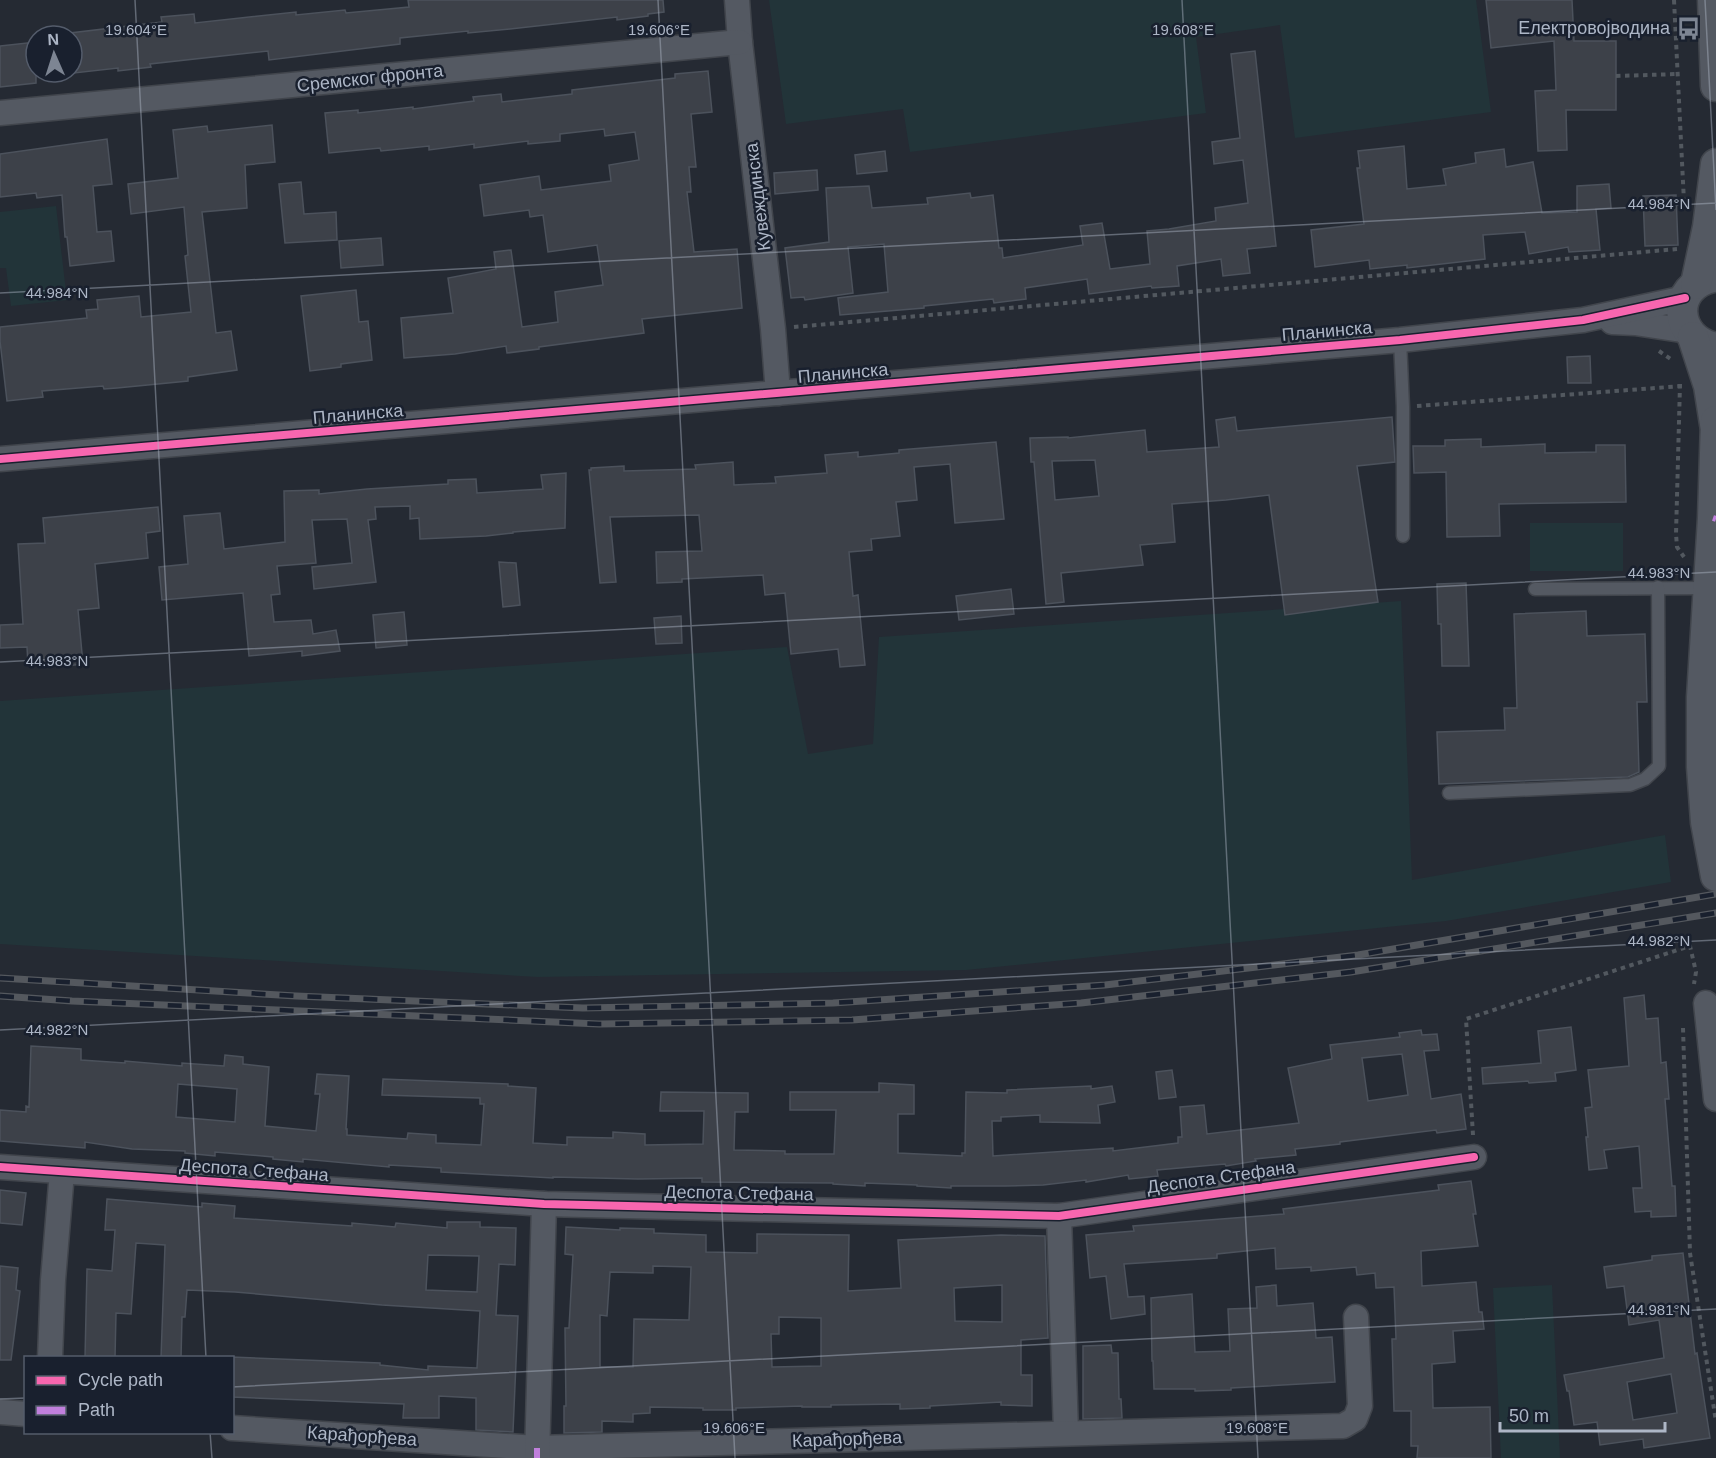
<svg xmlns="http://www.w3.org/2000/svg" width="1716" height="1458" viewBox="0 0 1716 1458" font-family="Arial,sans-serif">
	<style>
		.green { fill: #223439 }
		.building { fill: #3d4149; stroke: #4c525c; stroke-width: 1.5; fill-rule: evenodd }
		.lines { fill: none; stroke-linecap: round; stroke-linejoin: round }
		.service-casing { stroke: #41454c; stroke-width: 15 }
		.minor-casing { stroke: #41454c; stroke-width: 27 }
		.tertiary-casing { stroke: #41454c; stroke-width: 33 }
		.path { stroke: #52585f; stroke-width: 4; stroke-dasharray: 4.5 4.5; stroke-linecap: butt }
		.service { stroke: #545962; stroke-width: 12 }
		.minor { stroke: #545962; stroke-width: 24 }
		.tertiary { stroke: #545962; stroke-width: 30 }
		.rail-casing { stroke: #54585e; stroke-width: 7 }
		.rail { stroke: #19202e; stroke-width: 4.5; stroke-dasharray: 14; stroke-linecap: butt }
		.quiet { stroke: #c07fdc; stroke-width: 6; stroke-dasharray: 12 6; stroke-linecap: butt }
		.cycleway-casing { stroke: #19202e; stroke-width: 11 }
		.cycleway { stroke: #f766af; stroke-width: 8 }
		.ticks { fill: none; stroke: #adb6c6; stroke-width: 1.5; stroke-opacity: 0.45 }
		.labels { text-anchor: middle; stroke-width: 5; stroke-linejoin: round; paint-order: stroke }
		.poi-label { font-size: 18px; fill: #adb6c6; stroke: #19202e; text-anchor: end }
		.street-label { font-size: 18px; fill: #adb6c6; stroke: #19202e }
		.ticks-label { font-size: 15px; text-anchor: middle; fill: #adb6c6; stroke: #19202e; stroke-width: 5; stroke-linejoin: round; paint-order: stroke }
	</style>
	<rect width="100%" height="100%" fill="#252a33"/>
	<g class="green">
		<polygon points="769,0 1476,0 1491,112 1295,138 1280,25 1196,37 1206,113 910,152 903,109 786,124"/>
		<polygon points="56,206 67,300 11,306 6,268 0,268 0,212"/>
		<rect x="1530" y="523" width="93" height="48"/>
		<polygon points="1401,601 1412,880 1665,835 1671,882 1446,921 966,970 538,977 0,944 0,701 787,647 808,754 873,744 879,637"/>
		<polygon points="1552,1285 1560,1458 1501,1458 1493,1288"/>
	</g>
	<g class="building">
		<polygon points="408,0 663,0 664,12 648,14 648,16 617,20 617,17 510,29 468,33 468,31 400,38 400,44 269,60 268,51 150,64 151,67 118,71 118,68 74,73 72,36 70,36 70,33 162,22 161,17 194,14 195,23 296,12 296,15 345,10 346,13 409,7"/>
		<polygon points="1486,0 1572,0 1574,41 1616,41 1616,110 1566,110 1567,150 1538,151 1535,91 1556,90 1554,41 1491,48"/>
		<polygon points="36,42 36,83 0,87 0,46"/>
		<polygon points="1255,51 1276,246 1247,249 1250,273 1223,276 1221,259 1177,266 1179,286 1152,288 1151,286 1089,294 1087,279 1025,288 1026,299 994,303 993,299 924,306 924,308 840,315 838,298 888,292 884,244 848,247 853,293 805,300 804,297 791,298 785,248 829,242 826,188 869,186 872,208 928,204 927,198 970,193 971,198 993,195 999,248 1002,248 1003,258 1083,245 1080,226 1102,223 1110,269 1150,264 1147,231 1169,229 1216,221 1215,208 1248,203 1243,160 1214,164 1212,142 1240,138 1231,54"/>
		<polygon points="708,71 712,112 691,114 696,167 689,167 691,192 687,192 694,252 737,249 742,308 642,319 644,333 539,347 539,349 507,353 506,346 455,354 404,358 401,318 453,313 448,278 496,269 494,252 511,250 522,327 558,322 555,292 603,285 597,245 548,252 543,215 530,217 529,210 484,216 480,185 539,176 541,190 611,181 609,165 639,160 635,132 605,136 604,129 560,134 560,141 528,144 528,141 474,148 474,144 429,150 429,146 381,151 380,148 329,153 325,113 358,110 358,113 413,107 413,109 474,101 473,97 501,94 502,102 572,94 572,90 675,78 675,74"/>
		<polygon points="272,125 275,162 245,165 247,208 202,212 216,333 231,331 237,370 188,377 188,381 117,388 104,389 103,386 42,391 43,397 7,401 0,341 0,327 87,318 86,310 98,309 97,300 139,296 141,317 191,312 185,256 188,255 184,207 131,214 128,184 178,178 173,130 207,126 208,132"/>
		<polygon points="107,139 112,184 93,186 97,232 111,231 114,261 70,266 67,237 65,237 62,195 37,198 36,193 0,197 0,154"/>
		<polygon points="1404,146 1407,189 1446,185 1443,169 1476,163 1475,153 1504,149 1506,167 1533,162 1542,213 1577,212 1577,186 1609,184 1611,208 1596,209 1600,250 1569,252 1568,247 1529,254 1525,232 1483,235 1485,259 1407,268 1407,265 1370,269 1369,260 1315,267 1311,230 1364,224 1357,168 1360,168 1358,151"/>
		<polygon points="885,151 887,171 857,174 855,155"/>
		<polygon points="817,170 818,190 775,194 774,173"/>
		<polygon points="301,182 304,214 336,212 337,240 285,243 279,184"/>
		<polygon points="1676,195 1678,245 1645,246 1643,196"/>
		<polygon points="381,238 383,265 341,268 339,241"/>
		<polygon points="356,290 359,322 368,321 372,360 341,364 341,367 310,371 301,296"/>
		<polygon points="1590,356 1591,383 1568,383 1567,357"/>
		<path d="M1235,417L1237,431L1392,417L1395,462L1357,466L1378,602L1285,615L1269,495L1226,500L1172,504L1175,542L1140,545L1143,565L1061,573L1064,602L1046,604L1034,462H1031L1030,438L1068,437V438L1145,430L1147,452L1219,447L1216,420ZM1095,460L1099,496L1055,500L1052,461Z"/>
		<polygon points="1481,439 1481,447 1545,444 1545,453 1596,452 1596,445 1625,445 1626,502 1499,504 1500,536 1447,537 1446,472 1414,473 1413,446 1445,446 1445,440"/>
		<polygon points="996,442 1004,519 955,523 950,464 914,467 917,500 896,502 900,536 871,539 872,550 849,552 853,596 858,595 865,665 840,667 838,649 791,654 785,593 765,595 763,575 682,579 682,582 657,583 656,552 702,551 699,515 610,517 616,582 600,583 589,470 591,470 591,468 624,466 624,471 696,469 695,465 733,462 734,485 776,483 775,477 827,473 825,455 858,452 858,457 899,453 899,450"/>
		<polygon points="566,473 565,528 513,532 513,533 486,536 420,539 419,518 410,519 410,506 375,507 376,519 368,520 376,582 314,589 312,567 352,563 347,519 312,520 316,563 277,566 280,594 271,595 274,622 311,620 313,634 336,630 340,651 302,656 302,651 249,656 243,593 162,600 159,567 188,564 184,516 220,513 224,549 285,542 284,491 319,490 319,494 367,489 448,484 448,480 476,479 477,493 543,489 541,475"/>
		<polygon points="158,507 160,531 146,533 148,558 95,564 99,608 78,610 83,664 56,667 55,662 28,664 27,647 0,648 0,625 23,624 18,544 45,543 43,518"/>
		<polygon points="499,562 516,563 520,605 503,607"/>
		<polygon points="1466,583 1469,666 1442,666 1441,624 1438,624 1437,584"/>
		<polygon points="1011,589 1014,614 959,620 956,596"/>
		<polygon points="1586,611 1587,636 1645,634 1647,702 1637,702 1639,772 1628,777 1439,784 1437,732 1505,730 1504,708 1517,708 1514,614"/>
		<polygon points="404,612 407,645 376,648 373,615"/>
		<polygon points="681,616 682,643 656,644 654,618"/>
		<polygon points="1644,995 1646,1019 1658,1018 1661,1063 1666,1062 1669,1099 1665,1099 1672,1186 1675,1186 1676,1216 1651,1217 1651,1211 1635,1212 1633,1188 1642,1188 1639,1146 1604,1150 1607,1168 1589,1170 1586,1137 1588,1137 1585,1108 1592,1107 1588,1070 1629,1066 1624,998"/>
		<polygon points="1571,1027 1576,1070 1555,1073 1556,1081 1529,1083 1528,1081 1483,1084 1482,1068 1541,1063 1538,1031"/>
		<path d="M1421,1030L1422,1035L1437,1034L1439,1050L1424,1051L1431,1099L1461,1094L1466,1129L1437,1133L1436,1130L1340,1142V1144L1295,1149L1296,1155L1255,1159L1256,1161L1226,1166L1225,1164L1157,1170L1158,1176L1129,1179L1128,1175L1086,1182V1180L1043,1185L1005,1186H951V1188L917,1186V1185L865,1183V1186L833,1184V1183L702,1182V1178L638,1179L553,1177V1178L441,1172V1168L389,1165V1167L303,1159V1162L273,1159V1157L215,1152V1156L185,1153V1151L132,1149L85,1142V1148L0,1141V1110L26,1112V1106L29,1107L31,1046L81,1049V1060L125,1063V1061L182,1066V1063L224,1066L225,1055L243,1057V1064L269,1067L265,1126L316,1131L320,1094H315L317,1074L349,1076L346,1129H347V1135L407,1139L408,1133L436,1135V1143L481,1145L484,1104H480V1098L382,1095L383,1079L508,1084V1086L536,1088L533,1143L567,1145V1137L613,1138V1132L645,1134V1145L703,1144L704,1111H660L661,1092L748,1093V1112H735L734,1150L785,1151V1154H834L836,1110H790V1092H879V1083L914,1085V1114H898V1153L962,1156V1153H965L966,1092L1007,1093V1090L1091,1086V1089L1112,1086L1115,1102L1098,1105L1100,1123L1040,1122V1115L1001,1117V1121H992L993,1156L1113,1148V1151L1178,1143V1137H1182L1180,1107L1204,1105L1207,1134L1299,1123L1288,1068L1332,1059L1330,1045L1400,1037L1399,1033ZM1402,1054L1408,1095L1368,1101L1362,1058ZM178,1084L237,1089L235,1122L176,1117Z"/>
		<polygon points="1172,1070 1176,1097 1159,1099 1156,1072"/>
		<polygon points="1471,1181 1476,1214 1473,1214 1478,1246 1421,1251 1422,1286 1476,1282 1479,1312 1482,1312 1484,1329 1453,1331 1455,1362 1432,1364 1433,1408 1490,1407 1491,1458 1417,1458 1418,1446 1411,1446 1411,1411 1394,1411 1392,1339 1396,1339 1394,1287 1376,1288 1375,1273 1357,1275 1356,1267 1311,1271 1311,1267 1276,1269 1275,1248 1217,1254 1217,1258 1124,1264 1128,1297 1144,1296 1145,1314 1111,1319 1106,1276 1090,1278 1086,1235 1134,1231 1133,1226 1284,1214 1283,1209 1439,1190 1438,1185"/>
		<polygon points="0,1190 26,1193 22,1225 0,1223"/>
		<path d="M107,1199L202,1207V1203L235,1206L234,1218L352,1226V1223L395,1227L396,1223L447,1228V1222H480V1227L516,1228L515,1265L499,1264L496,1315L518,1316L513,1432L476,1430V1398L439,1396V1418H403L404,1404L232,1397V1357L380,1363V1365L428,1370V1366L477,1368L480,1311L382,1305L235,1292L187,1290L185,1317H182L181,1358H161L165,1245L136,1243L131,1314L116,1313L115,1358H85L87,1269L112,1271L115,1230H105ZM428,1255L479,1256L477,1292L426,1290Z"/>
		<path d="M566,1227L620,1230V1228L654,1229V1233L706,1235V1252L757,1253V1234L849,1235L848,1291L901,1288L898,1240L1001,1235L1045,1236L1048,1338L1021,1340V1375H1032V1406L1001,1405V1402L930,1406V1408L900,1409V1404L831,1405V1407H802V1406L736,1408V1410H703V1408L650,1407V1413L633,1414V1422L602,1421V1432L564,1433V1406H566L565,1328H569L573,1255L565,1254ZM653,1266L691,1267L689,1320L634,1319L633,1367H600V1315L607,1316L610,1272L653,1273ZM1002,1285V1322L955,1321L954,1288ZM779,1317L821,1318V1366L772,1367L771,1334H779Z"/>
		<path d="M1683,1253L1695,1354L1697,1353L1710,1438L1644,1448L1643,1439L1600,1445L1597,1422L1574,1425L1569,1391H1567L1564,1375L1664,1358L1659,1320L1629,1325L1624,1286L1607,1288L1604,1267L1652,1260V1256ZM1671,1374L1677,1413L1633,1420L1627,1382Z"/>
		<polygon points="0,1266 18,1268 16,1290 20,1291 11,1360 0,1360"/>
		<polygon points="1276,1285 1277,1306 1313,1303 1316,1338 1332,1337 1335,1382 1231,1388 1231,1390 1195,1391 1195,1389 1154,1389 1153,1361 1152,1361 1151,1298 1192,1294 1195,1352 1230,1351 1228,1309 1257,1308 1256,1287"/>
		<polygon points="1111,1345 1112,1353 1118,1353 1119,1399 1121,1399 1122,1418 1083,1419 1083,1346"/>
	</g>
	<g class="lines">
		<defs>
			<g id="service">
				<polyline points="1400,340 1403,407 1403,536"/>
				<polyline points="1535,589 1708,588"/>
				<polyline points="1449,793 1630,785 1645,779 1659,766 1658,587"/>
			</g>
			<g id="minor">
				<polyline points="737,0 740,42 773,329 778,393"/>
				<polyline points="0,113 740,42"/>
				<polyline points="1612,322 1635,323 1688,331"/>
				<polyline points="0,459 1400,340 1583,320 1685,298"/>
				<polyline points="1706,1003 1716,1099"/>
				<polyline points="0,1167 544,1204 1059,1216 1474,1157"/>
				<polyline points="1059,1216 1066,1433"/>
				<polyline points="50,1358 53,1280 62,1172"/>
				<polyline points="0,1412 26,1414"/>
				<polyline points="232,1428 537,1448 1343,1426 1355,1419 1360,1406 1356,1317"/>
				<polyline points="537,1458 544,1204"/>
			</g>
			<g id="tertiary">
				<polyline points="1713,0 1716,86"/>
				<path d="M1713,277C1670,286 1673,339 1716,348"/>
				<polyline points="1696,284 1708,227 1716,164"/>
				<polyline points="1693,337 1709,386 1715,424"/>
				<polyline points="1716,876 1706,822 1702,767 1702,697 1713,518 1716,421"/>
			</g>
		</defs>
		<use href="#service" class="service-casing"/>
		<use href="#minor" class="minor-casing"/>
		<use href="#tertiary" class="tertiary-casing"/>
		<g class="path">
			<polyline points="1674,0 1684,202"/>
			<polyline points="1616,76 1678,74"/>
			<polyline points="794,327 1677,249"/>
			<polyline points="1659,351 1672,360"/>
			<polyline points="1680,384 1676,534 1677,547 1684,557"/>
			<polyline points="1417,406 1682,386"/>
			<polyline points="1683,1028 1690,1253 1716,1422"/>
			<polyline points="1473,1135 1466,1019 1690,946 1696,972 1694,984"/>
		</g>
		<use href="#service" class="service"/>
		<use href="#minor" class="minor"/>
		<use href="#tertiary" class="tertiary"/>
		<defs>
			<g id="rail">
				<polyline points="0,978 296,996 583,1008 833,1003 1105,985 1358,955 1716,894"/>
				<polyline points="0,996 72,1001 599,1024 852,1020 1081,1003 1351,972 1716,913"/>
			</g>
		</defs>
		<use href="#rail" class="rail-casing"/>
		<use href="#rail" class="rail"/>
		<g class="quiet">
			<polyline points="1713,518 1716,519"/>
			<polyline points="537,1448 537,1458"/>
		</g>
		<defs>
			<g id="cycleway">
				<polyline points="0,459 1400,340 1583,320 1685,298"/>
				<polyline points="0,1167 544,1204 1059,1216 1474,1157"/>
			</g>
		</defs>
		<use href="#cycleway" class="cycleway-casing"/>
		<use href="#cycleway" class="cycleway"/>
	</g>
	<path class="ticks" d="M135,0L206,1358M658,0L735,1458M1182,0L1258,1458M1705,0L1716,210M0,293L1716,203M0,662L1716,572M0,1030L1716,940M232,1387L1716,1309M0,1399L26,1398M210,1432L212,1458"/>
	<defs>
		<symbol id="bus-bare" viewBox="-9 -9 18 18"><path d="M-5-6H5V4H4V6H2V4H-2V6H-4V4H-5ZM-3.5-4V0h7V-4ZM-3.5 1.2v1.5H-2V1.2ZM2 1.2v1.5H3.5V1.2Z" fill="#7d8593" stroke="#19202e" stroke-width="2.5" paint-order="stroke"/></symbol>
	</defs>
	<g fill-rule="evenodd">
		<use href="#bus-bare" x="1672" y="12" width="33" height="33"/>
	</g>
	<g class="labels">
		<g class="poi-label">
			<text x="1670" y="34">Електровојводина</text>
		</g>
		<g class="street-label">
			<text transform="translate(370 78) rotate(-6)" y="6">Сремског фронта</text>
			<text transform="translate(758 197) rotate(-97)" y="6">Кувеждинска</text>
			<text transform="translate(1327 331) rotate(-5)" y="6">Планинска</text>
			<text transform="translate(843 373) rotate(-5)" y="6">Планинска</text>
			<text transform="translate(358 414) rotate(-5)" y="6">Планинска</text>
			<text transform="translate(254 1170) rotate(4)" y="6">Деспота Стефана</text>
			<text transform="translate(1221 1177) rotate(-8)" y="6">Деспота Стефана</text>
			<text transform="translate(739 1193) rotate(1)" y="6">Деспота Стефана</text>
			<text transform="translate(362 1436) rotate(4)" y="6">Карађорђева</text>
			<text transform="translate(847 1439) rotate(-2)" y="6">Карађорђева</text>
		</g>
	</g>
	<g class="ticks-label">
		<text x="136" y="35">19.604°E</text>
		<text x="659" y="35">19.606°E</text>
		<text x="1183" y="35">19.608°E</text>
		<text x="1659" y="209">44.984°N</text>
		<text x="57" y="298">44.984°N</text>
		<text x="1659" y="578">44.983°N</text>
		<text x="57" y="666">44.983°N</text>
		<text x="1659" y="946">44.982°N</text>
		<text x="57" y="1035">44.982°N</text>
		<text x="1659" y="1315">44.981°N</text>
		<text x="734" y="1433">19.606°E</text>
		<text x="1257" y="1433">19.608°E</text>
	</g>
	<rect x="24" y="1356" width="210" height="78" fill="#19202e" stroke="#545c6b" stroke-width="1.5"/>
	<rect x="36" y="1376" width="30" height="9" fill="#f766af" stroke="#545c6b" stroke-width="1.5"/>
	<text x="78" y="1386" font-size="18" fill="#adb6c6">Cycle path</text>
	<rect x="36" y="1406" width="30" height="9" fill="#c07fdc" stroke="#545c6b" stroke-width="1.5"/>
	<text x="78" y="1416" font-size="18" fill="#adb6c6">Path</text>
	<g transform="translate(54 54) rotate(357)"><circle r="28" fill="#19202e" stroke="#545c6b" stroke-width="1.5"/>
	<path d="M0-4.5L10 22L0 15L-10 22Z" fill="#7d8593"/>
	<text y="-9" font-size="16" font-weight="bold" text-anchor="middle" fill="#adb6c6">N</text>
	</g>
	<path d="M1500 1422v9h165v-9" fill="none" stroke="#adb6c6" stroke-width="3"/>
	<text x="1509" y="1422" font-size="18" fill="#adb6c6" stroke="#19202e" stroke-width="4.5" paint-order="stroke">50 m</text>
</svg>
